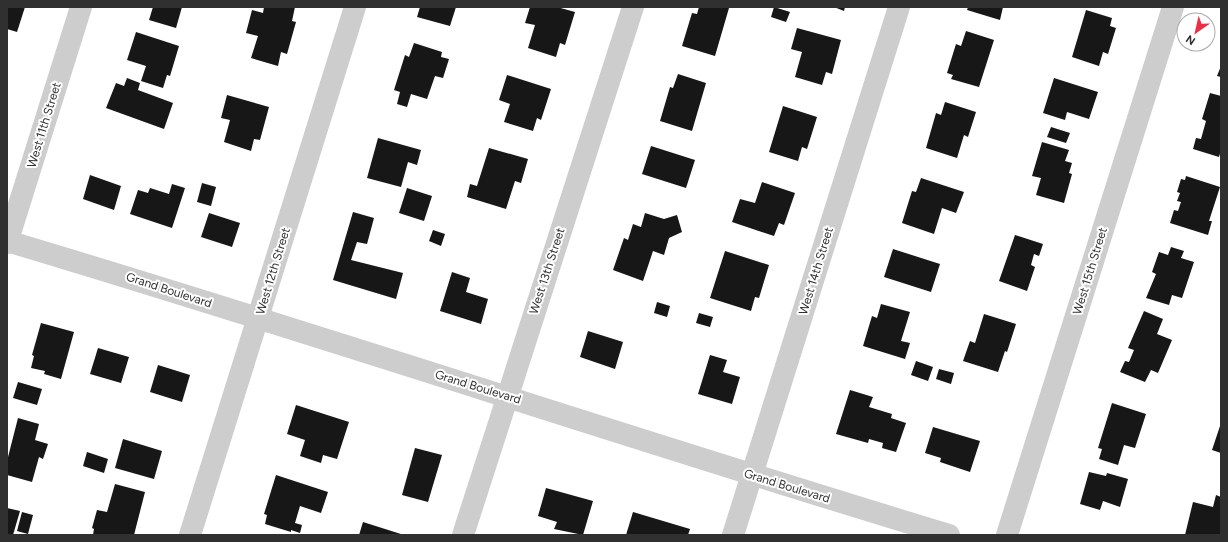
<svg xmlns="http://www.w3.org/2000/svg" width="1228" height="542" viewBox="0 0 1228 542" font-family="Figtree,sans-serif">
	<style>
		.building { fill: #171717 }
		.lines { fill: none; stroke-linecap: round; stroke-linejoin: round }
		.minor { stroke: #cdcdcd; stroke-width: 22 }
		.labels { text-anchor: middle; stroke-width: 4; stroke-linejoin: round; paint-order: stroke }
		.street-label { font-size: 12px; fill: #303030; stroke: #fff }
	</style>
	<rect width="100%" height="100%" fill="#fff"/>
	<g class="building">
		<polygon points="7,7 25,7 17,32 7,29"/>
		<polygon points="153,7 182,7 176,28 149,20"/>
		<polygon points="264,7 295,7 292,21 296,22 287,54 281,52 278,66 251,58 258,36 246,33 252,10 263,13"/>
		<polygon points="420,7 456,7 450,26 417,17"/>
		<polygon points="530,7 557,7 575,12 565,45 560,43 556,57 528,48 535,25 525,23"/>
		<polygon points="699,7 729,8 715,56 682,46 692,13 697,14"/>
		<polygon points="774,7 790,12 786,22 771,17"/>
		<polygon points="834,7 845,7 844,11"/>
		<polygon points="968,7 1003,7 1000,20 967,10"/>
		<polygon points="1086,10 1112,18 1110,26 1116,28 1108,54 1103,52 1099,66 1072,57"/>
		<polygon points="797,28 841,40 832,74 826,72 822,85 795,77 802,52 791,49"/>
		<polygon points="966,31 994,40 979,87 951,79 953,75 947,73 956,44 961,46"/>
		<polygon points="136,32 179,46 170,76 167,75 163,88 141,81 146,66 127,60"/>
		<polygon points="414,43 442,52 441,57 449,59 443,78 435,76 427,99 411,94 407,107 397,104 400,92 394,90 405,55 409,57"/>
		<polygon points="1221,66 1221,77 1217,76"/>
		<polygon points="678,74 706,83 692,131 660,121 670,87 673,88"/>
		<polygon points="507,75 551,89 541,120 537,118 533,131 504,122 510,104 499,100"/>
		<polygon points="127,78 140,83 138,90 173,103 164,129 106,108 116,83 124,86"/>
		<polygon points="1054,78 1098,92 1089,119 1067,112 1065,120 1043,113"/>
		<polygon points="1210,93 1221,96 1221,150 1219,157 1193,149 1196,138 1201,139 1206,121 1202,119"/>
		<polygon points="227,95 269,107 260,140 254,139 251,151 224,142 230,120 221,118"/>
		<polygon points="945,102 976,112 968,137 964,135 957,158 926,148 936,113 941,115"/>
		<polygon points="783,106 817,117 807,149 802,147 798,161 769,152"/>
		<polygon points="1051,127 1070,133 1066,143 1047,137"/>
		<polygon points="378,138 421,150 417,165 408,162 401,187 367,178"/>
		<polygon points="1042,142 1069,150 1065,161 1072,163 1069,173 1072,174 1064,203 1036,195 1041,178 1032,176"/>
		<polygon points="651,146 695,160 686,188 642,174"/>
		<polygon points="489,148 528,159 521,183 515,181 506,209 467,197 470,184 477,186"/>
		<polygon points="90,175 121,186 114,210 83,199"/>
		<polygon points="1186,176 1220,187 1209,221 1212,221 1208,235 1170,223 1174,210 1178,211 1181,202 1177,201 1180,193 1177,192 1181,179 1185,180"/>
		<polygon points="921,178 964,192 956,213 942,208 934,234 902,223 912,191 916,192"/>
		<polygon points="762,182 795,193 784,225 779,223 774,236 732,222 740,199 755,203"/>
		<polygon points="202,183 216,187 211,206 197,202"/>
		<polygon points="172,184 185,188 172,228 130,214 138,190 148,193 150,188 169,194"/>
		<polygon points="407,188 432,196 424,221 399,213"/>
		<polygon points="353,212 374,218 367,244 357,242 351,260 403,273 396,299 333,280"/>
		<polygon points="209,213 240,223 232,247 201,237"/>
		<polygon points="645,213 664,219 677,215 682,232 669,238 664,255 653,251 643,281 613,270 624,238 628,240 633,224 641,227"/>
		<polygon points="433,230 445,234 441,246 429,241"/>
		<polygon points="1015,235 1043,244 1039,256 1034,254 1031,265 1035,267 1027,291 999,281"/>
		<polygon points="1171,247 1184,251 1181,258 1194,262 1182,298 1172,295 1169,305 1146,298 1156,274 1152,272 1159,252 1168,255"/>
		<polygon points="893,249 940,264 931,292 884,277"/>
		<polygon points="725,251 769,265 759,298 755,297 751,311 710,298"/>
		<polygon points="452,272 470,278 466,292 488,299 481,324 440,311"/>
		<polygon points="657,302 670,306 667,317 654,313"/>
		<polygon points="881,304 910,312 901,341 910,343 905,359 863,346 872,316 877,318"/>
		<polygon points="1144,311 1163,319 1157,334 1172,340 1158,373 1151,370 1145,382 1120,372 1125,361 1129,362 1134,350 1128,348"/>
		<polygon points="699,313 713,317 710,327 696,323"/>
		<polygon points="984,314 1016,324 1007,352 1005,351 998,372 963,361 970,341 975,343"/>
		<polygon points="41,323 74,332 61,379 44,374 45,371 31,368 34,356 32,355"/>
		<polygon points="588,331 623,342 615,369 580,357"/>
		<polygon points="98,348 129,357 121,383 90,374"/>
		<polygon points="710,355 727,360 723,372 740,377 732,404 698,394"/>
		<polygon points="916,361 933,367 928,381 911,375"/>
		<polygon points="158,365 190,375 182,402 150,392"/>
		<polygon points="939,369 954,373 951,384 936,379"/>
		<polygon points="18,382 42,389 37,405 13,398"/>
		<polygon points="850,390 873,397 869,407 892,414 891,418 906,423 896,452 882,448 883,443 869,439 868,443 836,434"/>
		<polygon points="1112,403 1146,414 1135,448 1124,445 1118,465 1099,459 1102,449 1098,448"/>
		<polygon points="296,405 349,422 337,459 323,455 321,463 300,456 305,440 287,434"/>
		<polygon points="18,418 39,424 35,440 48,444 43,459 39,457 32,482 7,475 7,461"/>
		<polygon points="1221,423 1221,453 1212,450"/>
		<polygon points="933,427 980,441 970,472 940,462 941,458 925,453"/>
		<polygon points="123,439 162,451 154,479 115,468"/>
		<polygon points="415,448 442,455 428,502 402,495"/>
		<polygon points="87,452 108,459 104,473 83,466"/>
		<polygon points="1089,472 1106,476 1107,473 1128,479 1120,507 1103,501 1100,510 1080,504"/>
		<polygon points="276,475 328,492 321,513 300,506 295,523 302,525 300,533 291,530 291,532 265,524 267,515 264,514"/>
		<polygon points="115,484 145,492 134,535 93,535 94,529 92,528 97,510 107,512"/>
		<polygon points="546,488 593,501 583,535 554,529 557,522 538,516"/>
		<polygon points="1216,495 1221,497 1221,535 1185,535 1193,502 1213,507"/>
		<polygon points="7,508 20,511 13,535 7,535"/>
		<polygon points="22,512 33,515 28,534 17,531"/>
		<polygon points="633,512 690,529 688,535 626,535"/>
		<polygon points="363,522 404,535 359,535"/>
	</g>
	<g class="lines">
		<g class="minor">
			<path d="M7,241C322,335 634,440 949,535"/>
			<polyline points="7,243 81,7"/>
			<polyline points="190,535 355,7"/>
			<polyline points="463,535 633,7"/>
			<polyline points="733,535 899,7"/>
			<polyline points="1007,535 1173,7"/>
		</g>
	</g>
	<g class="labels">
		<g class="street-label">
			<text transform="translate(44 125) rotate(-73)" y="4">West 11th Street</text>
			<text transform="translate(273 271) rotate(-73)" y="4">West 12th Street</text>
			<text transform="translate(547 271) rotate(-72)" y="4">West 13th Street</text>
			<text transform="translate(816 271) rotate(-73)" y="4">West 14th Street</text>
			<text transform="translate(1090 271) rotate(-73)" y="4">West 15th Street</text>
			<text transform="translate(169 290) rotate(18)" y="4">Grand Boulevard</text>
			<text transform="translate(478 387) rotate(17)" y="4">Grand Boulevard</text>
			<text transform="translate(787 486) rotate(17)" y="4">Grand Boulevard</text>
		</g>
	</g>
	<rect width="1228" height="542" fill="none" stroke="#303030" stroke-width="16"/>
	<g transform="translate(1196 32) rotate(214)"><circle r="19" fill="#ffffff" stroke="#acacac"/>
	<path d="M0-3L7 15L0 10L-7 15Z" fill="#ea2f46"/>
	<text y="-6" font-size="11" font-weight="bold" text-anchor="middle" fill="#303030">N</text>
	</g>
</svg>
